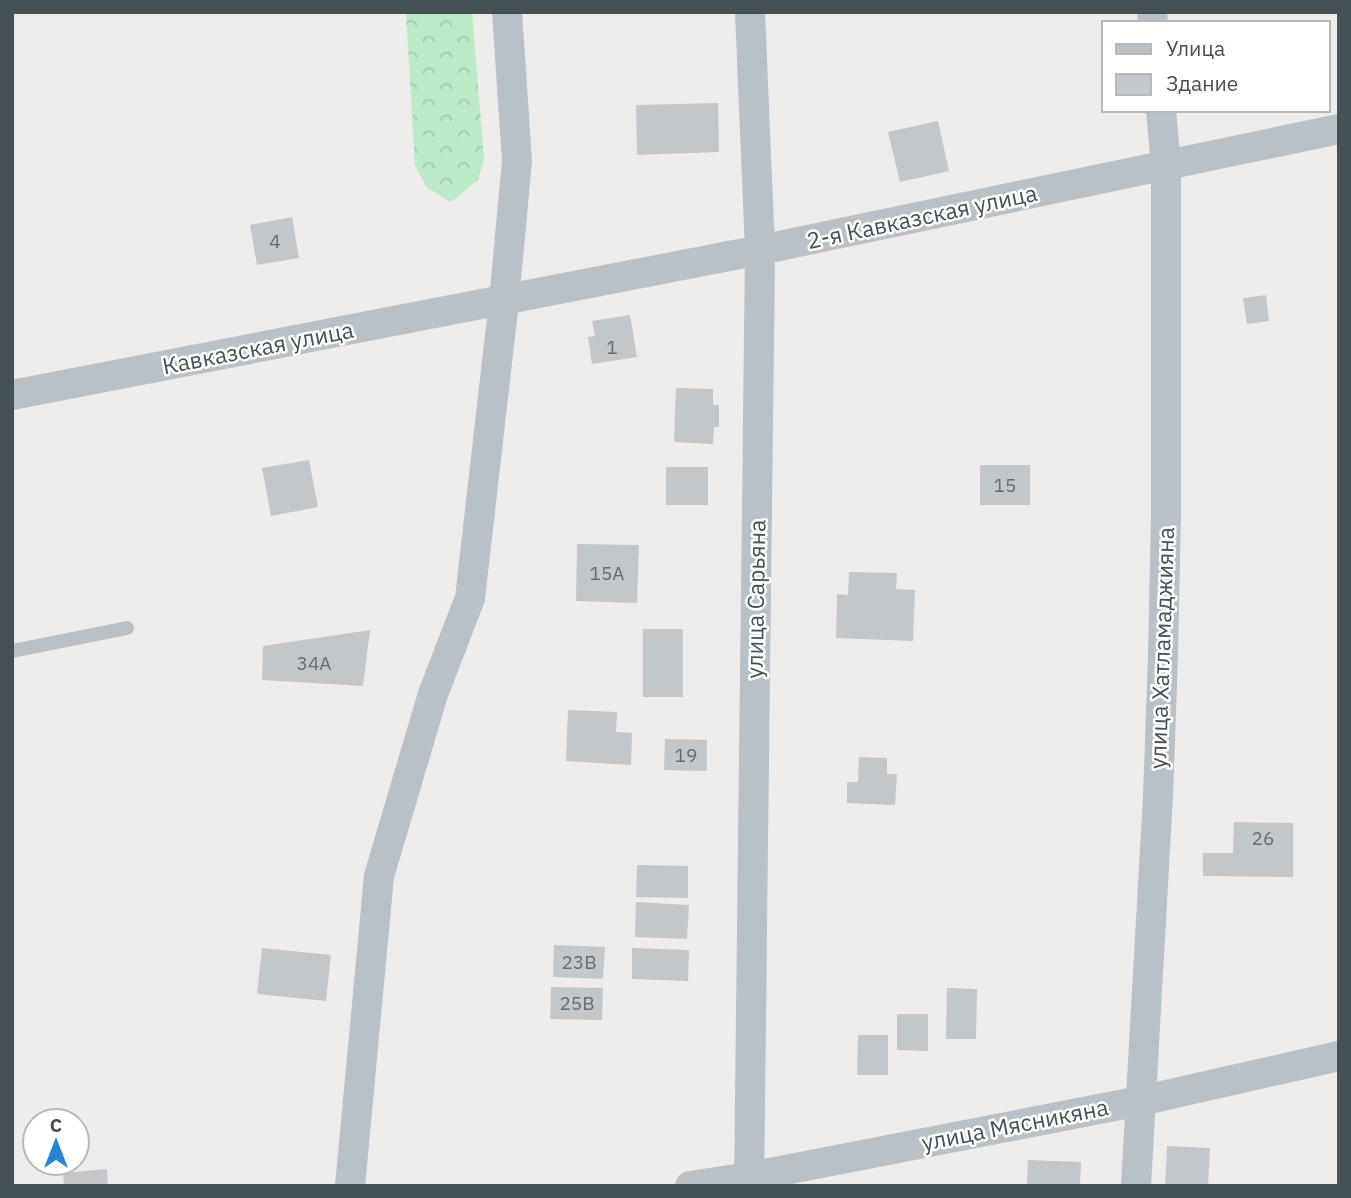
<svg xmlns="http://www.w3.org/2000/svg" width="1351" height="1198" viewBox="0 0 1351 1198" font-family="'IBM Plex Sans',sans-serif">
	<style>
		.forest { fill: url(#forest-crowns) }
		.building { fill: #c2c7cb }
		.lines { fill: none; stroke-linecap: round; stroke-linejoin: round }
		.service { stroke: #b7c1c7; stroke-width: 14 }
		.minor { stroke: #b7c1c7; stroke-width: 30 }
		.labels { text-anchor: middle; stroke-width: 5; stroke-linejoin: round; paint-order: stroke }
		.number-label { font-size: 19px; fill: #646e74 }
		.street-label { font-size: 23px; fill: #455157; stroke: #fff }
	</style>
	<defs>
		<pattern id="forest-crowns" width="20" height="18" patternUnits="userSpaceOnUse" patternTransform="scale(1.75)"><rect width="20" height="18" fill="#bbeac7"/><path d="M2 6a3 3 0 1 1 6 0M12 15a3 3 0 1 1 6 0" fill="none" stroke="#a2caad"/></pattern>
	</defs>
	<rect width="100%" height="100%" fill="#eeebeb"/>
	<polygon class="forest" points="406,12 472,12 484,159 478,180 451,202 427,188 415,165"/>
	<g class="building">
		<polygon points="718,103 719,152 637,155 636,105"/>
		<polygon points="938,121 949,171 900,182 888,132"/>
		<polygon points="292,217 299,258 257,265 250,225"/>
		<polygon points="1266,295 1269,321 1247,324 1243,298"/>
		<polygon points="630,315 637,357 592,364 588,337 595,336 592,321"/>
		<polygon points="676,388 713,389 713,405 719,405 719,427 714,427 713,444 674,442"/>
		<polygon points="309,460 318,507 271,516 262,468"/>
		<rect x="980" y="465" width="50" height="40"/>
		<rect x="666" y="467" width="42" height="38"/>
		<polygon points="577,544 639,545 637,603 576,601"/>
		<polygon points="849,572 897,573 896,589 915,590 913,641 836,638 837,594 848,595"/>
		<rect x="643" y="629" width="40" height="68"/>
		<polygon points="370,630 363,686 262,680 263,646"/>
		<polygon points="568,710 617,712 616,732 632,733 631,765 566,761"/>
		<polygon points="665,739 707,740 707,771 664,770"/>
		<polygon points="859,757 887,758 887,774 897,774 895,805 847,803 847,782 858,782"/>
		<polygon points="1234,822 1293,823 1293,877 1203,876 1203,853 1233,853"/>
		<polygon points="637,865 688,866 688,898 636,897"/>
		<polygon points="636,902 689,905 687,939 635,937"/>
		<polygon points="554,945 605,947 603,979 553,977"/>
		<polygon points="262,948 331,955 326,1001 257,994"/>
		<polygon points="632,948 689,950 688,981 632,979"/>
		<polygon points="551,987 603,988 602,1020 550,1019"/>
		<polygon points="947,988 977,989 976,1039 946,1039"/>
		<polygon points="897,1014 928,1014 928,1051 897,1050"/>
		<polygon points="858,1035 888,1035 888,1075 857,1075"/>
		<polygon points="1167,1146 1210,1148 1208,1186 1165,1186"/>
		<polygon points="1028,1160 1081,1162 1080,1186 1027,1186"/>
		<polygon points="107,1169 108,1186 64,1186 63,1173"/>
	</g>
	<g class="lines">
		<polyline class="service" points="12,651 127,628"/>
		<g class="minor">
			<polyline points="1152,12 1153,23"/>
			<polyline points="12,395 760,250 1339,129"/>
			<polyline points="350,1186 379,876 433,694 470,598 504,301 517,161 507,12"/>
			<polyline points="690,1186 749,1177 1140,1101 1339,1056"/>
			<polyline points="749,1186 760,250 750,12"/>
			<polyline points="1136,1186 1158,796 1163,656 1166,514 1166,166 1161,110"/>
		</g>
	</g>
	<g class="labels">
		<g class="number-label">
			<text x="275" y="248">4</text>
			<text x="612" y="354">1</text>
			<text x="1005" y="492">15</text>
			<text x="607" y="580">15А</text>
			<text x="314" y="670">34А</text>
			<text x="686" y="762">19</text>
			<text x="1263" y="845">26</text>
			<text x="579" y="969">23В</text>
			<text x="577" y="1010">25В</text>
		</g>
		<g class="street-label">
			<text transform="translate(922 217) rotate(-12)" y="8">2-я Кавказская улица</text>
			<text transform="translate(258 348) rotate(-11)" y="8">Кавказская улица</text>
			<text transform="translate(756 599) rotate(-89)" y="8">улица Сарьяна</text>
			<text transform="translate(1162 648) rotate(-88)" y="8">улица Хатламаджияна</text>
			<text transform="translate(1015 1125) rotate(-11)" y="8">улица Мясникяна</text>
		</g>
	</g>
	<rect width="1351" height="1198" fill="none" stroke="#455157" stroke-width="28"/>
	<rect x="1102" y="21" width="228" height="91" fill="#ffffff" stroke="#b5b9bc" stroke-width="2"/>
	<rect x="1116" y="44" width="35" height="10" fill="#b7c1c7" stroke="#b5b9bc" stroke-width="2"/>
	<text x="1166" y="56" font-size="21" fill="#455157">Улица</text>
	<rect x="1116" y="74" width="35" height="21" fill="#c2c7cb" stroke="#b5b9bc" stroke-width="2"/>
	<text x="1166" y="91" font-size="21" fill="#455157">Здание</text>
	<g transform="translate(56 1142)"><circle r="33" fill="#ffffff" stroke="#b5b9bc" stroke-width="2"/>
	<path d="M0-5L12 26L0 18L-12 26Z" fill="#2584cd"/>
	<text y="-10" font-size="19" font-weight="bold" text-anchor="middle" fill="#455157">С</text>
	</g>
</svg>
